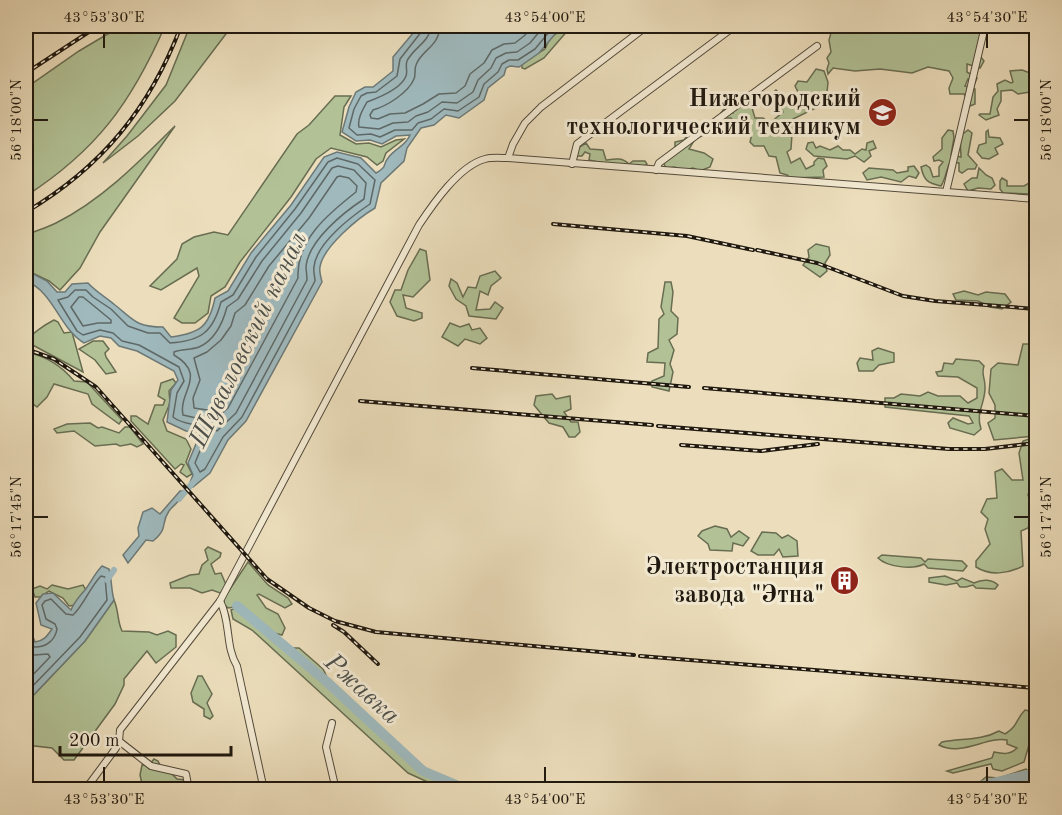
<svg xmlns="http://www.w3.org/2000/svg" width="1062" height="815" viewBox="0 0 1062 815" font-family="'Old Standard TT',serif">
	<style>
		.green { fill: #b2c296; stroke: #686d52; stroke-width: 1.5 }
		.water { fill: #9fb9bd; stroke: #6c7977; stroke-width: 1.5 }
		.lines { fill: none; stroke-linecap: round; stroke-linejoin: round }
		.shore { stroke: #5f6866; stroke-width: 1.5 }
		.canal { stroke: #9fb9bd; stroke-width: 6 }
		.river { stroke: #9fb9bd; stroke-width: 10 }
		.street-casing { stroke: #524a3a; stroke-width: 8 }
		.street { stroke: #f3ead3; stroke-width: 6 }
		.rail-casing { stroke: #1f180f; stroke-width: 4 }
		.rail { stroke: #f3ead3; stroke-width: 1.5; stroke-dasharray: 4.5; stroke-linecap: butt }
		.ticks { fill: none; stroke: #1f180f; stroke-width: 2 }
		.labels { text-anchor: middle; stroke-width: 6; stroke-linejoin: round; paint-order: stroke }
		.poi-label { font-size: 24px; font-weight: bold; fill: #1f180f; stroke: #f3ead3; text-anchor: end }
		.water-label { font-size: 26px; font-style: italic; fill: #4c504c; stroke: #f3ead3 }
		.neatline { fill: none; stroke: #1f180f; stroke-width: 2 }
		.ticks-label { font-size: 15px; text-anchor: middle; fill: #1f180f }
	</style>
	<rect width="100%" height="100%" fill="#ecdebc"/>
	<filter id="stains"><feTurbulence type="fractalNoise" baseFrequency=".00333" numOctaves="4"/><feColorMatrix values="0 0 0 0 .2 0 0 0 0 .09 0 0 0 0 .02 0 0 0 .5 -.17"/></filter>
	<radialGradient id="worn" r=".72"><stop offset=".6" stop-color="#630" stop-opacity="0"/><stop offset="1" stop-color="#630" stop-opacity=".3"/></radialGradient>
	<g class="green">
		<path d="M121,26H165C131,103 97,150 26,196V88L79,51Z"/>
		<polygon points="190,26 232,26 175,101 138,136 103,163 127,136 166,85"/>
		<polygon points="560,26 577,26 569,29 544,58 525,69 522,68 522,63 545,49 550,38 557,33"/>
		<polygon points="833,26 984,26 977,52 984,61 980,68 967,64 967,72 977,78 975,83 968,79 965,86 975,89 975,104 970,106 964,94 950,94 949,88 953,78 949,71 928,67 912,73 880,69 855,71 833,68 828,74 827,69 829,63 827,58 831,52 829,40"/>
		<polygon points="816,69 824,71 828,82 826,103 793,119 791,149 787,152 791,163 800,158 806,169 814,165 814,162 818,158 824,159 827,166 823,170 824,177 790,178 787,175 780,173 776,157 769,156 764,146 754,146 750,142 752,133 747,127 737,128 731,118 726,118 721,113 724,109 733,113 737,103 741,100 752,108 755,118 763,118 770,123 783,112 774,92 776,90 779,93 779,99 785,101 799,94 795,86 798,81 807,82"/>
		<polygon points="1022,70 1030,73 1036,71 1036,91 1018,94 1012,90 1001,91 1001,101 997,109 999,115 986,120 979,115 980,114 990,114 993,97 998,91 997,84 1005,80 1011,83 1013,82 1010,71"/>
		<polygon points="335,96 351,96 344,107 340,135 356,144 369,143 381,147 396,140 404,139 386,153 383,161 377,165 367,157 331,148 316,159 291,197 240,262 225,287 211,296 208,313 195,323 182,323 174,318 199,276 197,268 161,290 150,286 177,259 182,244 194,237 214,232 228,235 297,134 309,125"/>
		<path d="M711,122L717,125L716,129L695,139L689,149L704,153L713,159L710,167L700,171L693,168C687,170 681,172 675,167L666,168L664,164L670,152L675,148V142L684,140C691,127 700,129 711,122Z"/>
		<path d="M175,126L100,232L80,268L60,290L49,281L26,270V235C35,231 46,228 56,223C102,200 139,162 175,126Z"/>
		<path d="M948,130L953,131L954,138L951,155L961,157L960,136L968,130L972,133L968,155L977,165L975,169H968L962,173L959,171V163L950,162C946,170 946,178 941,186C928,183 924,181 921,167L926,165L930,168L933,177L939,176V167L943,162L939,160L934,161L933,157L942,149V138Z"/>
		<polygon points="988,130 989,137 1000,138 1003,144 995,148 998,154 989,159 982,158 977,152 979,145 986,143 986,132"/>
		<polygon points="873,141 876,148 869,151 871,156 864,162 855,156 847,159 814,156 806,149 808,143 813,142 816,148 820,146 830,150 838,146 843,150 850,150 855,154 862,149 866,150 867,143"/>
		<path d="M586,143L590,149L603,150L606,160C614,159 622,157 629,164L633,161H645L647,164L643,167L608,164L589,160L590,154L585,152L582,156H577L578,148Z"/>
		<polygon points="914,166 919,173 916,178 909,176 901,182 881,177 867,180 863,173 869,168 893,170 897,173 908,171 908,167"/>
		<polygon points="979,168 986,175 992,178 995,185 991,189 978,188 968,191 964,184 972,178 977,178"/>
		<polygon points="1002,178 1007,181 1007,186 1024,186 1036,179 1036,198 1031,194 1003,193 1000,189 1000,181"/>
		<polygon points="816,244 829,247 830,255 825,263 827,271 820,277 803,265 809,257 808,250"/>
		<polygon points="420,249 426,251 430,280 413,297 403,295 406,308 422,313 422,318 414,321 397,316 390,302 395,290 401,290 408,270"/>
		<polygon points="495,271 501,278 491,286 488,295 480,291 476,310 490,309 495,302 503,308 496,319 469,316 466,306 456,299 449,286 451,279 457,283 463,297 468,287 476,288 480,276"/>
		<polygon points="665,282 671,282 673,292 671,311 678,318 677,334 669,340 674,350 670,364 673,372 669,391 652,387 652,381 664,376 665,363 647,362 648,353 658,348 659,319 664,314 661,307"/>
		<polygon points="964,291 978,295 986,292 1005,294 1011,302 1002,309 990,307 978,301 956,300 953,294"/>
		<polygon points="1036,314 1036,430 1035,436 994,440 988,423 995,418 995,405 989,393 991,369 998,363 1018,365 1023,344 1031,344 1034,330 1031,320"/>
		<path d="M54,320L58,322L64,333L72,332L83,372L27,342C29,335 46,324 54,320Z"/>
		<polygon points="450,323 460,327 469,324 472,330 480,328 487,338 480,344 465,339 458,346 442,337"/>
		<polygon points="93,341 103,341 109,349 105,353 106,357 116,372 106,374 95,360 79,349"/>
		<polygon points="878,348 894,353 894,362 879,365 873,371 859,371 857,363 860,358 873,360 872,351"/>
		<path d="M26,352C46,356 61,365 74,381L87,382L122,420L119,424L92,404L88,394L54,384L47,397L37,407L33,404H26Z"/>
		<path d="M956,359L979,361L984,366C981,374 985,378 985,386C986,403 975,412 981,429L974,435L950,428L948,423L953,418L968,424L973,423L969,416L885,407V398H894L901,394L920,396L928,392L938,396H960L968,403L977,398V388L958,377L938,376L936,372L942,371L944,363L953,364Z"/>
		<polygon points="173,379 176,383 169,391 170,403 163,420 167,431 186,439 191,449 186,462 192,474 187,477 180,472 184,465 181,464 175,469 131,421 131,416 136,416 148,424 155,405 163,405 165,400 158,396 161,383"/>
		<polygon points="552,394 556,399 570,396 571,409 564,412 571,422 578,422 580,432 575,437 569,437 563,427 549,423 534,405 536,396"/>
		<polygon points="90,423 98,428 102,427 119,433 125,427 130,427 143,444 137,447 131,444 120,446 116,444 95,446 74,431 57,433 54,429 67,424"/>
		<path d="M1029,439L1036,446V470L1028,495L1032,506L1036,507V520L1033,515L1028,528L1021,531L1023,566C1008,574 990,576 976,567V561L990,544L985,529L988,519L981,512L987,499L997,498L995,472L1002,469L1012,480H1023L1019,453L1023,441Z"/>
		<polygon points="715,526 727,529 731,537 739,531 749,538 743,546 733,543 732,551 710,550 708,544 698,536 702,531"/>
		<polygon points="762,532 776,533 782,538 788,535 797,541 798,556 783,557 779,549 774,555 758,555 751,551"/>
		<polygon points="208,547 221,553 220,557 211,564 215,574 221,573 227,587 220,593 212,590 202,593 190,588 171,588 170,583 190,575 199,574 202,565 208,560 205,550"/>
		<path d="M882,555L921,558L925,562L928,559L962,561L967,566L963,571L928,568L924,564C913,570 887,567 878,558Z"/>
		<polygon points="248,562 268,585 288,598 292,604 285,608 259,594 257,595 266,608 278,614 285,628 282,635 274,633 243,606 228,608 224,604 224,598"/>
		<path d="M945,576L957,581L962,578L974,583C982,579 992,579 998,585L995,589L976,588L973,585L966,587H960L957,583L946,585L929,582V578Z"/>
		<polygon points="52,585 68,589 83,585 86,590 75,605 69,606 63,598 49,591 40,597 35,597 32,589 40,586 47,589"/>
		<path d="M114,600C119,611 117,621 122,631L149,632L157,635L168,631L176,635V647L156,663L147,651L124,679V685L115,704L74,760H64L52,748L26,745V703L85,641Z"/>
		<polygon points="236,608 244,609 288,648 299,648 323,669 331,685 389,739 419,772 465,789 443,789 408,773 252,630 233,619 231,610"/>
		<polygon points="198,676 202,676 212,694 207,703 213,716 210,719 204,716 204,709 193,702 191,693"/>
		<path d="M1025,710L1034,712L1033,718L1036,721V745H1029L1024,762L1002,771L993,769L991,764L953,773L947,771L992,758L994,752C1003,754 1010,755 1017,748L1007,744V740C987,736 961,757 939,745L942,742C961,738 981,741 999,731L1005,734C1019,725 1015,720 1025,710Z"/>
		<polygon points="154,759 158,761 162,769 170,772 177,779 186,780 185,787 168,790 143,788 140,775 142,765 149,765"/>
		<path d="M1026,769L1031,774L1035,773L1036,769V784L1031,783L1007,789H943C954,780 961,789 973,786C977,785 982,780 986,777L999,778Z"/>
	</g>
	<g class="water">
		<path d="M419,26H562L539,53L519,67L510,66L506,68L504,75L488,88L484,100L459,118L446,115L434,125L421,128L407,148L404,161L381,183L375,208C358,218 323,247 320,267C319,271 321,278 322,282L246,421L228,440L210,473L193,487L189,485L193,475L188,463L201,432L186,431L167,422L171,390L178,380L174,371L137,351L119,346L111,338L100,336L84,343C59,328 54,292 26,281V270L47,281L57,292H65L72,284L88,283C96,292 106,297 115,305C134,320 136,327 163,327L171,337C200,333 209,327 215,298L228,291L251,253L291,205L324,157L337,152L361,158L376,173C388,166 382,166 388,158C395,148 406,146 410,135L396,136L382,144L370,140L356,141L342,132L349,107L356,92L365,87H373L393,71V57Z"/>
		<path d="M180,491H184C183,500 174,504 169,511C160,524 169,528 153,541L146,540L128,563L123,555L139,536L138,528L143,512L152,508L160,514Z"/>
		<path d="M102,566L109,569C112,580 111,590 114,600L85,641L26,703V626L30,629L35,642C44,641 47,636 52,629L41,625L36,603L43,594L53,593L71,610C74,602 79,597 85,590C91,582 95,573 102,566Z"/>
	</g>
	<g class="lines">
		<g class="shore">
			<polyline points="423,26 422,31 400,59 397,76 376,92 367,93 361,96 354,109 349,128 357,135 371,134 380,137 395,130 412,130 418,123 431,119 444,109 458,111 479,97 484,84 498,72 502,64 509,60 518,60 535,49 554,26"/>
			<path d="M431,26C430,42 413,48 407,61C405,66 408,71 406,76C401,89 378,98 367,102C363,109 357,119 359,127L379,129L393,123L408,122L416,116L428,112L442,102L457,103L473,92L478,80L491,68L496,58L506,53L517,52L530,43L544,26"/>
			<path d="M440,26C439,47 421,50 416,65C414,70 416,75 414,79C408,93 387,106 373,110L370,115L371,118L378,119L390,114L405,113L423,104L439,94L456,93L465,86L470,74L484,63L492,50L504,44L515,43L524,36L533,26"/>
			<path d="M337,158L358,164L375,180L370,204C352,216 316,243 314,267C313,271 315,277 315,281L242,417L223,437L205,469L200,472L195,463L206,436V430C198,422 184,426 173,417L177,393L184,381L179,367L139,345L122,341L113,333L100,330L83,335L77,331L58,300L68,297L75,290H86L93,297L111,309L128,326L148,333H160L170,343C201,341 213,332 221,302L233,295L256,257L295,209L328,162Z"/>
			<path d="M338,166L354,170L366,183L364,199C344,212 309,240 306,266C306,270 307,276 307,280L236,413L217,431L205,420L183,415C178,392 208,375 174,355V352C181,349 191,350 199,347C215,340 223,322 227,307L238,299L262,261L301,213L332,168Z"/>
			<path d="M340,176L349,178L357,186L356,192C328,214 296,240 298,278L228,408L218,417L207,410L194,408L193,398L200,380L194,358L207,352L221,340L231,326L235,313L245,305L269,266L309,218L337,177Z"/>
			<polygon points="79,297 83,297 111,320 111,323 98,323 83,326 71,307"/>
			<path d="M26,634L29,644L33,647C45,648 55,641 57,629L55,624L46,619L42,605L45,601L51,599L66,614L73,615C84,605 90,587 101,576L105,577L107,600L80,637L26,693"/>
			<polyline points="26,651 34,655 48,654 50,657 26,682"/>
		</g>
		<g class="canal">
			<polyline points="179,499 196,479"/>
			<polyline points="107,580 114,570"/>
		</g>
		<g class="river">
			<polyline points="237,606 326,681 423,771 468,790"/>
			<polyline points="962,790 1036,773"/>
		</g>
		<defs>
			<g id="street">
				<polyline points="508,158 513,144 525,123 541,107 647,26"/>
				<polyline points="572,164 577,144 735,26"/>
				<polyline points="656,170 659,163 817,46"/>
				<polyline points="946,192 985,26"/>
				<path d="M220,601C231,622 225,646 237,666L264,790"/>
				<polyline points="332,723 326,747 336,790"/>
				<polyline points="119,741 151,766 186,774 189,790"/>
				<path d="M85,790L116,748L119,741L120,730L220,601L419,225C433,204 459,166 485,159C492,157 501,158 508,158L1036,199"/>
			</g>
		</defs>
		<use href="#street" class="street-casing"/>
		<use href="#street" class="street"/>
		<defs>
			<g id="rail">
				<polyline points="26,73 98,26"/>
				<path d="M26,212C102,167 150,108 181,26"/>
				<polyline points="553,224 687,236 753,250"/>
				<polyline points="757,250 817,263 903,296 935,301 1036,309"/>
				<polyline points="26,349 54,359 96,387 267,579 309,608 335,621 376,632 634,655"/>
				<polyline points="472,368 689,387"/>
				<polyline points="704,388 1036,416"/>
				<polyline points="360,401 652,425"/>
				<polyline points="658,426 949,449 985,449 1036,443"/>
				<polyline points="681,445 761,451 818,444"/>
				<polyline points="333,625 344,632 378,664"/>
				<polyline points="640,656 1036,688"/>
			</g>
		</defs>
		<use href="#rail" class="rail-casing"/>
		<use href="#rail" class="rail"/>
	</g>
	<path class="ticks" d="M104,33V48M545,33V48M987,33V48M33,120H48M1014,120H1029M33,517H48M1014,517H1029M104,767V782M545,767V782M987,767V782"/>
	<defs>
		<symbol id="university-disc" viewBox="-11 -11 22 22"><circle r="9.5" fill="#8f2418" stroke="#f3ead3"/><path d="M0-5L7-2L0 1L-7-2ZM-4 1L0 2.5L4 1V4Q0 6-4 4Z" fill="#fff"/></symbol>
		<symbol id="building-disc" viewBox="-11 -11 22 22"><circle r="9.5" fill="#8f2418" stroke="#f3ead3"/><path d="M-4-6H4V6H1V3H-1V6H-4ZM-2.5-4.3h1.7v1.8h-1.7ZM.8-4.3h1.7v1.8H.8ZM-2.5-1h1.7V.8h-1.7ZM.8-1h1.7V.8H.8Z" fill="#fff"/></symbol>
	</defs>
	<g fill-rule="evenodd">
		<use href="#university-disc" x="866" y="96" width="33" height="33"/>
		<use href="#building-disc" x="828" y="564" width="33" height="33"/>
	</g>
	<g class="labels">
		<g class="poi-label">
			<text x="861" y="106">Нижегородский<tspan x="861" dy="28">технологический техникум</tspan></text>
			<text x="824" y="574">Электростанция<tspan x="824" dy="28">завода "Этна"</tspan></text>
		</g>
		<g class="water-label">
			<text transform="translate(247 339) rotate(-64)" y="9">Шуваловский канал</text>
			<text transform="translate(363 688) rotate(42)" y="9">Ржавка</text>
		</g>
	</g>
	<rect width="1062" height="815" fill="none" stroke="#ecdebc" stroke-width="66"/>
	<path d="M60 746v9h171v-9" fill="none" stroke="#1f180f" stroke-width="3"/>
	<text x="69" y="746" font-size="18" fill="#1f180f" stroke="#f3ead3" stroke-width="4.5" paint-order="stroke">200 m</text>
	<rect x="33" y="33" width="996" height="749" class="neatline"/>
	<g class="ticks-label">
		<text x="104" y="22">43°53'30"E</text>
		<text x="545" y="22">43°54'00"E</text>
		<text x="987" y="22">43°54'30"E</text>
		<text transform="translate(16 120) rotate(-90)" y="5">56°18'00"N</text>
		<text transform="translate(1046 120) rotate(-90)" y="5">56°18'00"N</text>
		<text transform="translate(16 517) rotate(-90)" y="5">56°17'45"N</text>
		<text transform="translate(1046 517) rotate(-90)" y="5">56°17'45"N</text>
		<text x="104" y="804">43°53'30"E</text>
		<text x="545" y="804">43°54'00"E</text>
		<text x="987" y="804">43°54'30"E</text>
	</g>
	<rect width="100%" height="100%" filter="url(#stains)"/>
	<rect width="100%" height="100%" fill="url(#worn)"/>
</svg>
